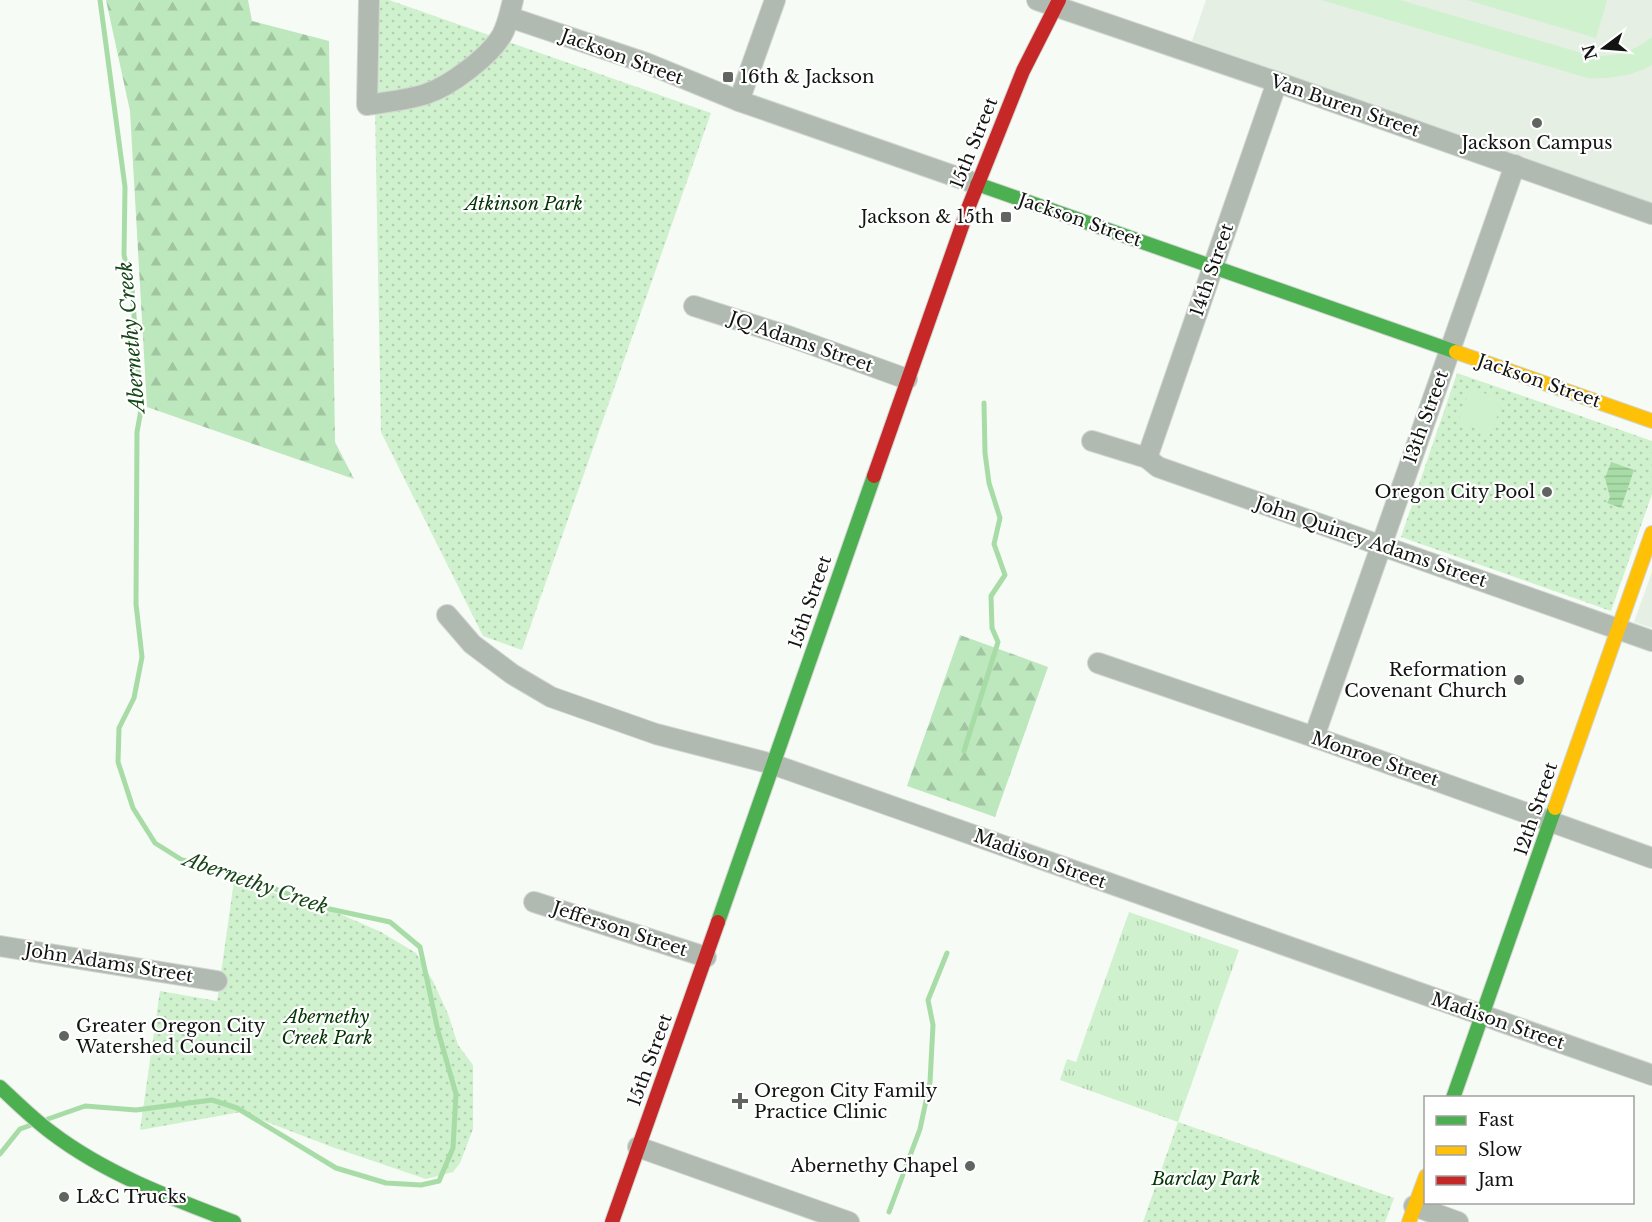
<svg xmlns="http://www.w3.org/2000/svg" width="1652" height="1222" viewBox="0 0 1652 1222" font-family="'Libre Baskerville',serif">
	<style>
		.built { fill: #e5efe4 }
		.grass { fill: url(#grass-tufts) }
		.forest { fill: url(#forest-firs) }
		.park { fill: url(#park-dots) }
		.pitch { fill: #cff1cd }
		.water { fill: url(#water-rules) }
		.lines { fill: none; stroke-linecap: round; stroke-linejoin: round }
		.stream { stroke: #a8dca7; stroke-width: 5 }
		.street-casing { stroke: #d2d5d1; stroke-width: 22 }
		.fast-casing { stroke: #d2d5d1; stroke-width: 16 }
		.slow-casing { stroke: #d2d5d1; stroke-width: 16 }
		.jam-casing { stroke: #d2d5d1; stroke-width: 16 }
		.street { stroke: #b0bab0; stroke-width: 20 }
		.fast { stroke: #4caf50; stroke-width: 14 }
		.slow { stroke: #ffc107; stroke-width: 14 }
		.jam { stroke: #c62828; stroke-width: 14 }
		.poi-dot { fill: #616561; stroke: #fff; stroke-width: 2 }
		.labels { text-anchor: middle; stroke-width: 4.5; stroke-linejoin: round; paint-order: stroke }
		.street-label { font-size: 18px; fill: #111411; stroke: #fff }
		.poi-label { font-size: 18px; fill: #111411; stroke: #fff; text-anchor: start }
		.park-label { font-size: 18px; font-style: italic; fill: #003403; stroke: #fff }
		.water-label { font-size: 20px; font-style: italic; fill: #164717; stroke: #fff }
	</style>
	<defs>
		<pattern id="grass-tufts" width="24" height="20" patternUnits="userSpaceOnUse" patternTransform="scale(1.5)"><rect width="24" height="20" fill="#cff1cd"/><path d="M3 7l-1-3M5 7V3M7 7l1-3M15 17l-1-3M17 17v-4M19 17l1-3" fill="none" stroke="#b1ceaf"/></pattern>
		<pattern id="forest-firs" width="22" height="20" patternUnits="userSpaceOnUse" patternTransform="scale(1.5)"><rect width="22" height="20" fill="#bde7bc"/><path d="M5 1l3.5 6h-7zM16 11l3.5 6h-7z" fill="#a1c5a1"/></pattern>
		<pattern id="park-dots" width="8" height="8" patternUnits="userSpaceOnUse" patternTransform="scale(1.5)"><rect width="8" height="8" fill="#cff1cd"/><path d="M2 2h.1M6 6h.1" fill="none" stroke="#b1ceaf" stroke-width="1.8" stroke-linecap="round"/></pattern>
		<pattern id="water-rules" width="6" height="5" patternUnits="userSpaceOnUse" patternTransform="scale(1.5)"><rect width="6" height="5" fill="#a8dca7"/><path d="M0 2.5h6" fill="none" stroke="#90bc8f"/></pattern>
	</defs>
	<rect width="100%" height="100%" fill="#f6fbf5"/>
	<g class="built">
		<polygon points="1206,0 1652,0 1652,205 1192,41"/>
		<polygon points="1652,572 1652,628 1634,622"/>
	</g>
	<polygon class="grass" points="1129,912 1239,950 1178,1122 1060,1080 1067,1059 1076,1062"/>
	<g class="forest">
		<polygon points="106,0 248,0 252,21 329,41 335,442 354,479 147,407 130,111"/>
		<polygon points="960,635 1048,667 995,817 907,786"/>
	</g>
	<g class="park">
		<polygon points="373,0 389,0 711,113 522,650 483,636 381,432"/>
		<polygon points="1457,373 1652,441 1652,494 1611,611 1401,537"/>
		<polygon points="234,881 313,905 322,913 331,910 381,932 416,953 433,981 448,1014 458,1045 473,1065 473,1129 460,1163 453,1172 426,1179 332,1147 241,1112 140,1130 160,991 217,1001"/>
		<polygon points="1178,1122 1394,1198 1385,1222 1143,1222"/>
	</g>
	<g class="pitch">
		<path d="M1321,0H1400L1592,56C1615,57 1634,52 1652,37V65C1632,76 1611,79 1588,78Z"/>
		<polygon points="1467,0 1607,0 1596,38"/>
		<polygon points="1470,388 1503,400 1491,434 1458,422"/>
	</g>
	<polygon class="water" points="1611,462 1634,470 1621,508 1607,503 1610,497 1605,478"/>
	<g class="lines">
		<g class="stream">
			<polyline points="964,751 998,642 992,628 991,596 1005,575 994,544 1000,518 989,483 985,453 984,403"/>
			<polyline points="48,1119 85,1106 136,1110 212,1100 237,1108 336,1168 386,1183 421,1185 439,1181 453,1148 456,1094 438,1031 420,947 390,922 325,908 236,874 182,860 155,843 133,808 118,762 119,728 134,698 142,657 136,604 137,432 141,410 132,289 124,255 125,187 100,0"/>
			<polyline points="0,1154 20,1129 31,1125"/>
			<polyline points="889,1212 920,1129 930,1082 933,1025 928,1000 947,953"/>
		</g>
		<defs>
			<g id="street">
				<path d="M369,0L367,105C387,102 407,100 426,94C450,86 489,57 502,35C508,24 510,12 513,0"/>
				<polyline points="1037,0 1277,82 1652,214"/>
				<polyline points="509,17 646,63 739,101 977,184"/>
				<polyline points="739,101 775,0"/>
				<polyline points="694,306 788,336 907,379"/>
				<polyline points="1092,441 1147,458 1158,467 1652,641"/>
				<polyline points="1147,458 1277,82"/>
				<polyline points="447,615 472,644 512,674 551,697 656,734 772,764 1652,1075"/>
				<polyline points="1098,663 1314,737 1652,858"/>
				<polyline points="1314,737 1515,165"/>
				<polyline points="534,902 706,957"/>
				<polyline points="0,946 217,981"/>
				<polyline points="638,1147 849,1222"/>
				<polyline points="1414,1206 1458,1222"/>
			</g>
			<g id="fast">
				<polyline points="977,184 1456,352"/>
				<polyline points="718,922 874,476"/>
				<path d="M0,1087C17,1103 33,1119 52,1133C106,1174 171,1198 234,1222"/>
				<polyline points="1453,1098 1555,808"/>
			</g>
			<g id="slow">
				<polyline points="1456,352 1652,421"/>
				<polyline points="1555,808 1652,533"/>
				<polyline points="1409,1222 1426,1176"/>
			</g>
			<g id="jam">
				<polyline points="874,476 969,206 1023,71 1059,0"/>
				<polyline points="612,1222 718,922"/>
			</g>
		</defs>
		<use href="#street" class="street-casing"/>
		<use href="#fast" class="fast-casing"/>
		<use href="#slow" class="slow-casing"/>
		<use href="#jam" class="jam-casing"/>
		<use href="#street" class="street"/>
		<use href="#fast" class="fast"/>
		<use href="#slow" class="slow"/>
		<use href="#jam" class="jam"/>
	</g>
	<g class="poi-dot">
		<rect x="722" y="71" width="12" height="12" rx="3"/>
		<circle cx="1537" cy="123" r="6"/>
		<rect x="1000" y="211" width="12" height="12" rx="3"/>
		<circle cx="1547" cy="492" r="6"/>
		<circle cx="1519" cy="680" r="6"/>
		<circle cx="64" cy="1036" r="6"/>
		<path d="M737 1092h6v6h6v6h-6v6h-6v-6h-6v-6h6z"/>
		<circle cx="970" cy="1166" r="6"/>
		<circle cx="64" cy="1197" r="6"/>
	</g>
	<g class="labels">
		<g class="street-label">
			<text transform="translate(622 57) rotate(20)" y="6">Jackson Street</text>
			<text transform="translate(1345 106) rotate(19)" y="6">Van Buren Street</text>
			<text transform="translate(974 143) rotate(-68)" y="6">15th Street</text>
			<text transform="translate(1080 220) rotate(19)" y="6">Jackson Street</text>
			<text transform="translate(1212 270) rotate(-71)" y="6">14th Street</text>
			<text transform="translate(801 342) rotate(19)" y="6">JQ Adams Street</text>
			<text transform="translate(1539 381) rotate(19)" y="6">Jackson Street</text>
			<text transform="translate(1426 417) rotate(-70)" y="6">13th Street</text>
			<text transform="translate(1371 542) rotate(19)" y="6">John Quincy Adams Street</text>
			<text transform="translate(810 602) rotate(-71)" y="6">15th Street</text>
			<text transform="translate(1375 759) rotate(19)" y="6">Monroe Street</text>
			<text transform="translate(1536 809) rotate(-71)" y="6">12th Street</text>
			<text transform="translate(1040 859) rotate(20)" y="6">Madison Street</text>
			<text transform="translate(620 929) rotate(18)" y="6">Jefferson Street</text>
			<text transform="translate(109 963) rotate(9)" y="6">John Adams Street</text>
			<text transform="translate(1498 1021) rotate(19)" y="6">Madison Street</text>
			<text transform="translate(650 1060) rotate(-70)" y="6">15th Street</text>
		</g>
		<g class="poi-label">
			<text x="740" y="83">16th &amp; Jackson</text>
			<text x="1537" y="149" text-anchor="middle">Jackson Campus</text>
			<text x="994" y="223" text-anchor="end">Jackson &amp; 15th</text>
			<text x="1535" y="498" text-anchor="end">Oregon City Pool</text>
			<text x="1507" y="676" text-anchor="end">Reformation<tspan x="1507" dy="21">Covenant Church</tspan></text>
			<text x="76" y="1032">Greater Oregon City<tspan x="76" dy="21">Watershed Council</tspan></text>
			<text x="754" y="1097">Oregon City Family<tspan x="754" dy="21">Practice Clinic</tspan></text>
			<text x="958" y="1172" text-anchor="end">Abernethy Chapel</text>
			<text x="76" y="1203">L&amp;C Trucks</text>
		</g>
		<g class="park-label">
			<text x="524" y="210">Atkinson Park</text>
			<text x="327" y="1023">Abernethy<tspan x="327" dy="21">Creek Park</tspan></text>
			<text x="1206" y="1185">Barclay Park</text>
		</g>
		<g class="water-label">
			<text transform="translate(131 337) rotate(-95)" y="7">Abernethy Creek</text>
			<text transform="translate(256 883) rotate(19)" y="7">Abernethy Creek</text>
		</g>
	</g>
	<rect x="1424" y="1096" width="210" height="108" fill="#ffffff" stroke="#a0a1a0" stroke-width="1.5"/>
	<rect x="1436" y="1116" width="30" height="9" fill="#4caf50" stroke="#a0a1a0" stroke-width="1.5"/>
	<text x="1478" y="1126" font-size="18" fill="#111411">Fast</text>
	<rect x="1436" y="1146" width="30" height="9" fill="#ffc107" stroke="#a0a1a0" stroke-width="1.5"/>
	<text x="1478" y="1156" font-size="18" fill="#111411">Slow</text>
	<rect x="1436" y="1176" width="30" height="9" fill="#c62828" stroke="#a0a1a0" stroke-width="1.5"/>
	<text x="1478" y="1186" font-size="18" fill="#111411">Jam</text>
	<g transform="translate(1604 48) rotate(254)" stroke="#ffffff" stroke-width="4.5" paint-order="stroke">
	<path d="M0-4.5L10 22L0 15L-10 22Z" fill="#111411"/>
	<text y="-9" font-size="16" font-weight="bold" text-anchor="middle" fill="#111411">N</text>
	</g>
</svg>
